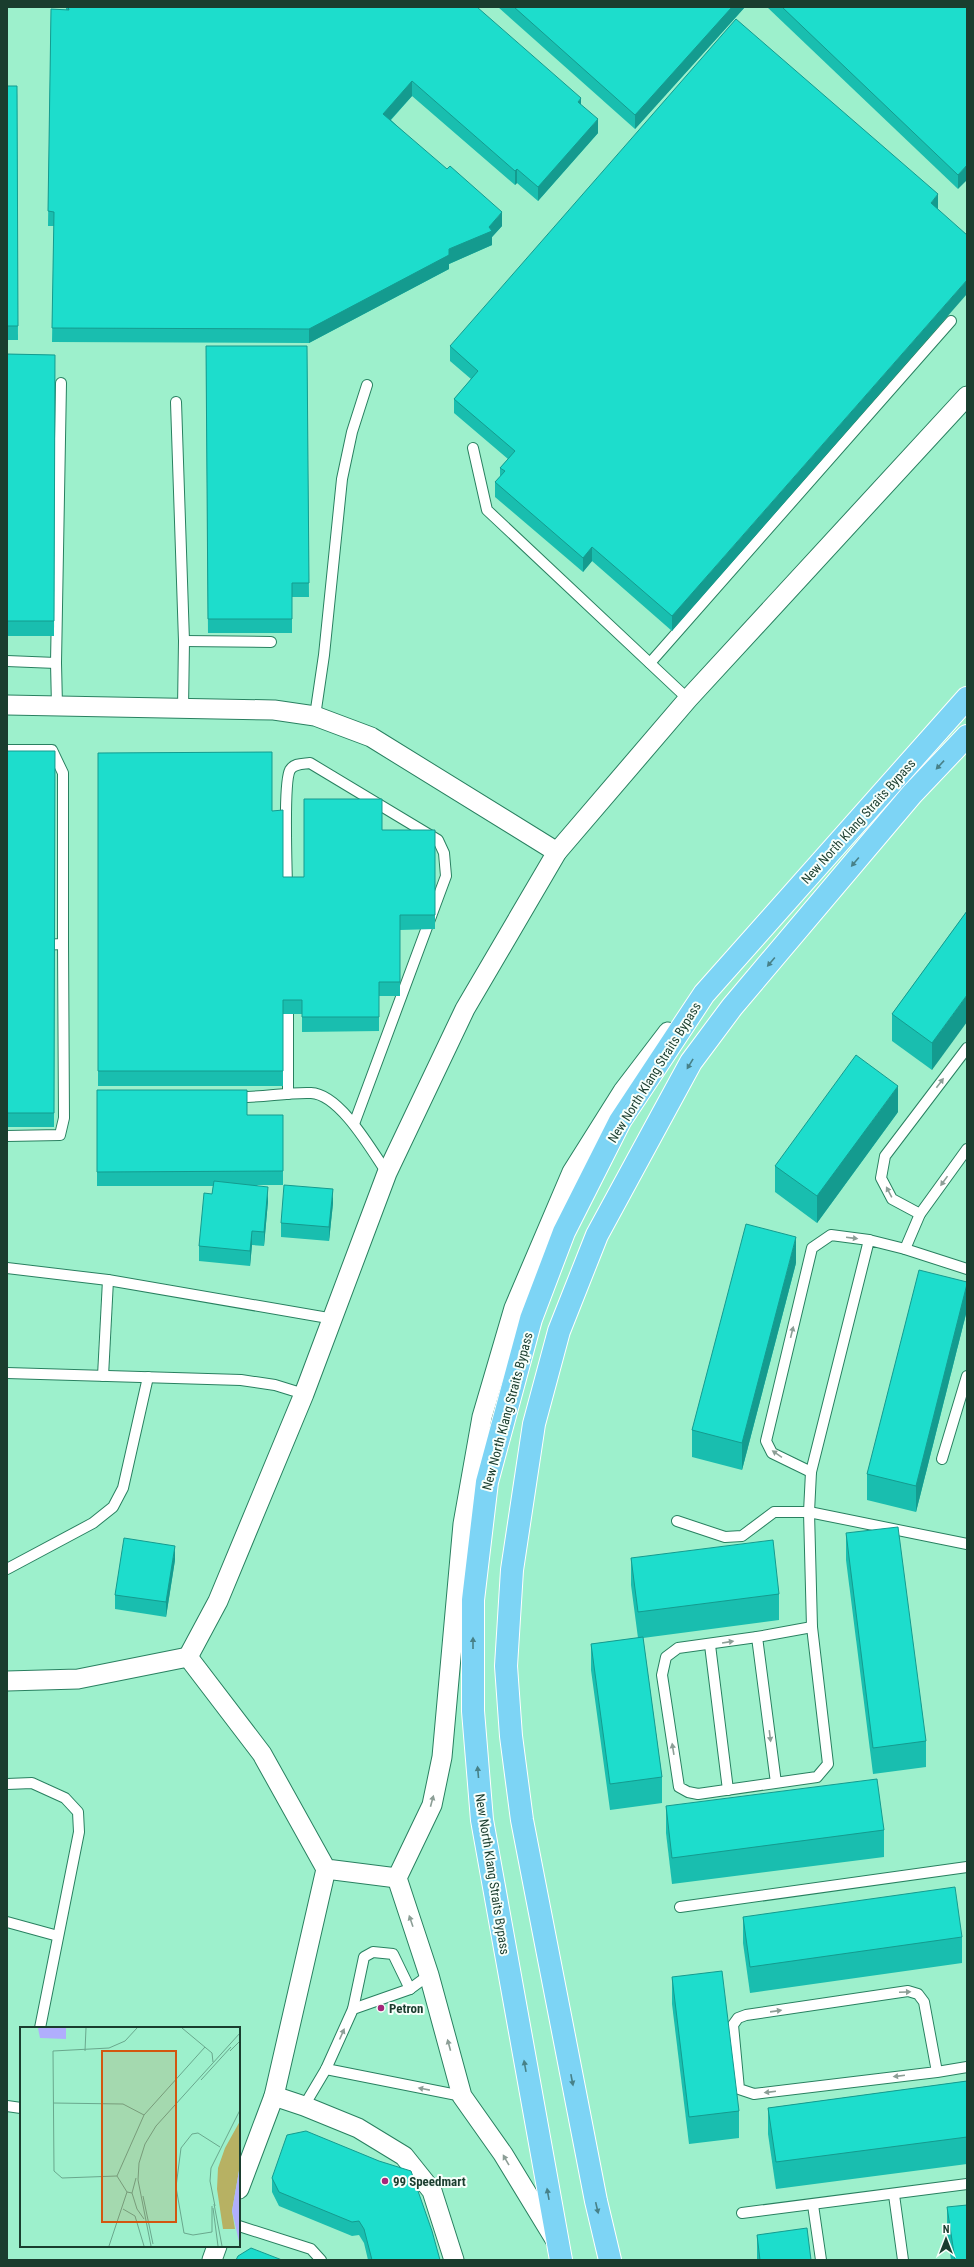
<svg xmlns="http://www.w3.org/2000/svg" width="974" height="2267" viewBox="0 0 974 2267" font-family="'Roboto Condensed',sans-serif">
	<style>
		.lines { fill: none; stroke-linecap: round; stroke-linejoin: round }
		.service-casing { stroke: #298060; stroke-width: 12 }
		.minor-casing { stroke: #298060; stroke-width: 21 }
		.motorway-casing { stroke: #fff; stroke-width: 24 }
		.service { stroke: #fff; stroke-width: 10 }
		.minor { stroke: #fff; stroke-width: 19 }
		.motorway { stroke: #7dd4f5; stroke-width: 22 }
		.wall { fill: #19beaf }
		.shaded-wall { fill: #149b8f }
		.building { fill: #1dddcc; stroke: #149b8f }
		.oneway { fill: #478188 }
		.oneway2 { fill: #8c9e96 }
		.poi-dot { fill: #a4277a; stroke: #f7fffb; stroke-width: 1.5 }
		.labels { text-anchor: middle; stroke-width: 4; stroke-linejoin: round; paint-order: stroke }
		.street-label { font-size: 13px; fill: #1a3d2e; stroke: #f7fffb }
		.poi-label { font-size: 13px; font-weight: bold; fill: #1a3d2e; stroke: #f7fffb; text-anchor: start }
		.inset-road { fill: none; stroke: #69a88d; stroke-width: 1 }
		.view { fill: #d3560f; fill-opacity: 0.15; stroke: #d3560f; stroke-width: 2 }
		.inset-edge { fill: none; stroke: #1a3d2e; stroke-width: 2 }
	</style>
	<rect width="100%" height="100%" fill="#9df0cc"/>
	<g class="lines">
		<defs>
			<g id="service">
				<polyline points="176,402 184,641 183,708"/>
				<polyline points="473,448 487,510 688,699"/>
				<polyline points="184,641 271,642"/>
				<polyline points="7,661 56,663"/>
				<polyline points="650,663 951,321"/>
				<polyline points="57,706 56,663 61,383"/>
				<polyline points="315,716 324,655 342,479 352,432 367,385"/>
				<polyline points="7,750 52,750 63,773 63,944 40,945"/>
				<path d="M287,890C287,870 283,783 290,770C294,763 303,764 310,763L438,840L444,853L446,876L354,1124"/>
				<polyline points="288,1000 288,1094"/>
				<path d="M235,1097C261,1098 286,1092 311,1093C340,1094 372,1151 387,1173"/>
				<polyline points="7,1136 60,1135 64,1118 63,944"/>
				<polyline points="920,1214 892,1199 881,1178 885,1156 967,1048"/>
				<polyline points="905,1249 920,1214 967,1149"/>
				<polyline points="7,1268 108,1280 334,1319"/>
				<polyline points="7,1373 241,1380 275,1385 304,1394"/>
				<polyline points="103,1376 108,1280"/>
				<polyline points="942,1459 967,1376"/>
				<polyline points="811,1472 772,1453 766,1441 812,1248 831,1235 869,1240"/>
				<polyline points="677,1521 725,1537 742,1536 774,1512 809,1512 967,1544"/>
				<polyline points="7,1569 93,1523 113,1507 123,1488 148,1377"/>
				<polyline points="757,1637 812,1627"/>
				<polyline points="710,1645 728,1790"/>
				<polyline points="776,1783 757,1637 678,1648 666,1657 662,1675 679,1787 688,1792 698,1794 817,1777 828,1764 812,1627 809,1512 811,1472 869,1240 905,1249 967,1269"/>
				<polyline points="7,1784 32,1783 65,1798 78,1812 79,1832 40,2028"/>
				<polyline points="680,1907 967,1867"/>
				<polyline points="7,1922 58,1936"/>
				<polyline points="353,2009 364,1957 373,1952 393,1954 410,1989"/>
				<polyline points="326,2069 462,2096"/>
				<polyline points="937,2072 924,2002 918,1994 908,1991 746,2015 738,2018 733,2025 739,2089 754,2094 937,2072 967,2067"/>
				<polyline points="7,2106 21,2108"/>
				<polyline points="304,2106 326,2069 353,2009 410,1989 429,1975"/>
				<polyline points="894,2195 903,2260"/>
				<polyline points="813,2205 821,2260"/>
				<polyline points="742,2213 967,2184"/>
				<polyline points="239,2226 311,2249 321,2260"/>
			</g>
			<g id="minor">
				<polyline points="7,705 274,710 315,716 371,737 557,852"/>
				<polyline points="188,1657 218,1601 304,1394 387,1173 465,1009 557,852 688,699 967,396"/>
				<polyline points="7,1681 78,1679 188,1657 262,1754 326,1869 397,1878"/>
				<polyline points="274,2096 304,2106 358,2128 404,2156 432,2191 454,2260"/>
				<polyline points="239,2189 274,2096 326,1869"/>
				<polyline points="556,2241 503,2154 462,2096 429,1975 397,1878 432,1805 442,1757 463,1524 482,1417 514,1308 572,1172 623,1091 668,1032"/>
				<polyline points="212,2260 217,2246"/>
			</g>
			<g id="motorway">
				<polyline points="561,2260 482,1820 473,1711 473,1600 487,1482 531,1319 564,1232 620,1121 704,994 967,698"/>
				<polyline points="610,2260 596,2201 522,1820 511,1736 506,1666 512,1570 534,1424 559,1331 597,1235 691,1062 732,1007 912,794 967,736"/>
			</g>
		</defs>
		<use href="#service" class="service-casing"/>
		<use href="#minor" class="minor-casing"/>
		<use href="#motorway" class="motorway-casing"/>
		<use href="#service" class="service"/>
		<use href="#minor" class="minor"/>
		<use href="#motorway" class="motorway"/>
	</g>
	<g class="wall">
		<polygon points="66,7 255,7 581,105 598,133 538,201 517,183 515,185 412,96 391,120 502,226 492,237 492,245 449,264 449,269 309,343 52,342 54,226 48,226 51,9 66,10"/>
		<polygon points="498,7 745,7 635,129"/>
		<polygon points="767,7 967,7 958,189"/>
		<polygon points="7,86 17,86 18,340 7,340"/>
		<polygon points="938,209 672,631 592,561 583,572 495,497 495,482 500,477 500,468 508,459 454,413 454,399 471,379 450,361 450,346"/>
		<polygon points="206,346 307,346 309,597 292,597 292,633 208,633"/>
		<polygon points="7,354 55,355 54,636 7,636"/>
		<polygon points="7,751 55,751 54,1127 7,1127"/>
		<polygon points="98,753 272,811 283,877 304,877 382,830 435,830 435,929 400,930 400,996 379,996 379,1031 302,1032 302,1014 283,1014 283,1086 98,1086"/>
		<polygon points="967,911 932,1070 892,1041 892,1014"/>
		<polygon points="97,1090 247,1115 283,1115 283,1185 257,1185 268,1201 264,1246 252,1245 250,1266 199,1261 199,1246 212,1194 213,1186 97,1186"/>
		<polygon points="898,1112 817,1223 775,1192 775,1166"/>
		<polygon points="333,1203 329,1241 281,1237 281,1223"/>
		<polygon points="796,1263 742,1470 692,1457 692,1430"/>
		<polygon points="967,1282 967,1310 916,1512 867,1500 867,1474"/>
		<polygon points="846,1533 926,1741 926,1767 873,1774 846,1560"/>
		<polygon points="631,1558 779,1594 779,1620 643,1638 662,1777 662,1803 610,1810 591,1670 591,1644 638,1638 631,1585"/>
		<polygon points="175,1560 166,1617 115,1609 115,1595"/>
		<polygon points="666,1806 884,1830 884,1857 672,1884 666,1833"/>
		<polygon points="743,1917 962,1937 962,1963 750,1993 743,1943"/>
		<polygon points="672,1977 739,2111 739,2138 689,2144 672,2004"/>
		<polygon points="967,2081 967,2164 776,2189 768,2134 768,2108"/>
		<polygon points="272,2178 440,2260 368,2260 364,2243 359,2235 352,2236 279,2206 272,2192"/>
		<polygon points="947,2207 967,2260 951,2260 947,2234"/>
		<polygon points="757,2235 811,2260 757,2260"/>
	</g>
	<g class="shaded-wall">
		<polygon points="732,7 745,7 635,129 635,115"/>
		<polygon points="412,81 412,96 383,128 383,114"/>
		<polygon points="581,98 581,112 578,102"/>
		<polygon points="598,119 598,133 538,201 538,187"/>
		<polygon points="967,165 967,180 958,189 958,175"/>
		<polygon points="517,169 517,183 515,185 515,171"/>
		<polygon points="938,194 938,209 931,218 931,203"/>
		<polygon points="502,212 502,226 492,237 492,245 449,264 449,269 309,343 309,329 489,227"/>
		<polygon points="967,280 967,294 672,631 672,616"/>
		<polygon points="592,547 592,561 583,572 583,558"/>
		<polygon points="967,995 967,1022 932,1070 932,1043"/>
		<polygon points="898,1086 898,1112 817,1223 817,1196"/>
		<polygon points="268,1187 268,1201 264,1246 264,1232"/>
		<polygon points="333,1189 333,1203 329,1241 329,1227"/>
		<polygon points="252,1231 252,1245 250,1266 250,1251"/>
		<polygon points="796,1237 796,1263 742,1470 742,1443"/>
		<polygon points="967,1284 967,1310 916,1512 916,1486"/>
		<polygon points="175,1546 175,1560 166,1617 166,1602"/>
	</g>
	<g class="building">
		<polygon points="68,7 477,7 581,98 578,102 598,119 538,187 517,169 515,171 412,81 383,114 447,169 450,166 502,212 489,227 492,231 449,249 449,255 309,329 52,328 54,212 48,211 51,9 69,10"/>
		<polygon points="514,7 732,7 635,115"/>
		<polygon points="782,7 967,7 967,165 958,175"/>
		<polygon points="736,19 938,194 931,203 967,235 967,280 672,616 592,547 583,558 495,482 505,471 500,468 515,451 454,399 478,371 450,346"/>
		<polygon points="7,86 17,86 18,326 7,326"/>
		<polygon points="206,346 307,346 309,583 292,583 292,619 208,619"/>
		<polygon points="7,354 55,355 54,621 7,621"/>
		<polygon points="7,751 55,751 54,1113 7,1113"/>
		<polygon points="272,752 272,811 283,810 283,877 304,877 304,799 382,799 382,830 435,830 435,915 400,915 400,982 379,982 379,1017 302,1017 302,1000 283,1000 283,1071 98,1071 98,753"/>
		<polygon points="967,911 967,995 932,1043 892,1014"/>
		<polygon points="856,1055 898,1086 817,1196 775,1166"/>
		<polygon points="97,1090 247,1090 247,1115 283,1115 283,1171 97,1172"/>
		<polygon points="214,1181 268,1187 264,1232 252,1231 250,1251 199,1246 204,1193 212,1194"/>
		<polygon points="284,1185 333,1189 329,1227 281,1223"/>
		<polygon points="746,1224 796,1237 742,1443 692,1430"/>
		<polygon points="919,1270 967,1282 967,1284 916,1486 867,1474"/>
		<polygon points="898,1527 926,1741 873,1748 846,1533"/>
		<polygon points="124,1538 175,1546 166,1602 115,1595"/>
		<polygon points="773,1540 779,1594 638,1612 631,1558"/>
		<polygon points="643,1637 662,1777 610,1784 591,1644"/>
		<polygon points="877,1779 884,1830 672,1858 666,1806"/>
		<polygon points="955,1887 962,1937 750,1967 743,1917"/>
		<polygon points="722,1971 739,2111 689,2117 672,1977"/>
		<polygon points="967,2081 967,2137 776,2162 768,2108"/>
		<polygon points="306,2131 379,2161 411,2171 432,2231 440,2260 372,2260 364,2229 359,2221 352,2222 279,2192 272,2178 287,2135"/>
		<polygon points="967,2205 967,2260 955,2260 947,2207"/>
		<polygon points="807,2228 811,2260 760,2260 757,2235"/>
		<polygon points="251,2248 282,2260 236,2260 238,2256"/>
	</g>
	<defs><path id="oneway-solid" d="M-6-.8H1V-3.2L6.5 0L1 3.2V.8H-6Z"/></defs>
	<g class="oneway">
		<use href="#oneway-solid" transform="translate(940 765) rotate(133)"/>
		<use href="#oneway-solid" transform="translate(855 862) rotate(130)"/>
		<use href="#oneway-solid" transform="translate(771 962) rotate(130)"/>
		<use href="#oneway-solid" transform="translate(690 1064) rotate(121)"/>
		<use href="#oneway-solid" transform="translate(473 1643) rotate(-90)"/>
		<use href="#oneway-solid" transform="translate(478 1772) rotate(-95)"/>
		<use href="#oneway-solid" transform="translate(525 2066) rotate(-100)"/>
		<use href="#oneway-solid" transform="translate(572 2080) rotate(79)"/>
		<use href="#oneway-solid" transform="translate(548 2194) rotate(-100)"/>
		<use href="#oneway-solid" transform="translate(597 2208) rotate(77)"/>
	</g>
	<g class="oneway2">
		<use href="#oneway-solid" transform="translate(940 1083) rotate(-53)"/>
		<use href="#oneway-solid" transform="translate(944 1181) rotate(126)"/>
		<use href="#oneway-solid" transform="translate(889 1192) rotate(-118)"/>
		<use href="#oneway-solid" transform="translate(852 1238) rotate(7)"/>
		<use href="#oneway-solid" transform="translate(792 1332) rotate(-76)"/>
		<use href="#oneway-solid" transform="translate(777 1454) rotate(-146)"/>
		<use href="#oneway-solid" transform="translate(728 1642) rotate(-9)"/>
		<use href="#oneway-solid" transform="translate(770 1736) rotate(83)"/>
		<use href="#oneway-solid" transform="translate(673 1749) rotate(-99)"/>
		<use href="#oneway-solid" transform="translate(432 1801) rotate(-75)"/>
		<use href="#oneway-solid" transform="translate(411 1921) rotate(-109)"/>
		<use href="#oneway-solid" transform="translate(905 1992) rotate(-2)"/>
		<use href="#oneway-solid" transform="translate(776 2011) rotate(-8)"/>
		<use href="#oneway-solid" transform="translate(342 2034) rotate(-66)"/>
		<use href="#oneway-solid" transform="translate(449 2045) rotate(-105)"/>
		<use href="#oneway-solid" transform="translate(899 2076) rotate(173)"/>
		<use href="#oneway-solid" transform="translate(424 2089) rotate(-169)"/>
		<use href="#oneway-solid" transform="translate(770 2092) rotate(173)"/>
		<use href="#oneway-solid" transform="translate(506 2160) rotate(-120)"/>
	</g>
	<g class="poi-dot">
		<circle cx="381" cy="2008" r="4"/>
		<circle cx="385" cy="2181" r="4"/>
	</g>
	<g class="labels">
		<g class="street-label">
			<text transform="translate(858 821) rotate(-48)" y="5">New North Klang Straits Bypass</text>
			<text transform="translate(654 1072) rotate(-58)" y="5">New North Klang Straits Bypass</text>
			<text transform="translate(507 1411) rotate(-75)" y="5">New North Klang Straits Bypass</text>
			<text transform="translate(493 1874) rotate(81)" y="5">New North Klang Straits Bypass</text>
		</g>
		<g class="poi-label">
			<text x="389" y="2013">Petron</text>
			<text x="393" y="2186">99 Speedmart</text>
		</g>
	</g>
	<g transform="translate(20 2027)">
		<rect width="220" height="220" fill="#9df0cc"/>
		<path d="M220,94V138L212,184L215,202H203L197,162L198,141L205,121Z" fill="#b7b163"/>
		<path d="M18,1H46V12L20,11ZM220,138V219L212,184Z" fill="#b0aefd"/>
		<path class="inset-road" d="M162,1L192,26L193,35M65,24L66,1M210,24L220,14M181,53L211,20M33,76L103,77L124,88M97,149L124,88L185,20M116,151L112,166L117,182L124,192M112,166L107,165L97,149L42,151L34,144L33,24L89,21L105,14L117,1M123,169L133,217M194,177L202,219M192,179V205L173,208L164,206L156,160L161,121L172,107L178,106L200,120M195,179L190,154L191,141L220,83M193,181L198,219M103,182L115,189L124,219M89,219L107,165M131,219L118,153L119,136L125,117L136,99L220,6"/>
		<path class="view" d="M82,24H156V195H82Z"/>
		<rect width="220" height="220" class="inset-edge"/>
	</g>
	<rect width="974" height="2267" fill="none" stroke="#1a3d2e" stroke-width="16"/>
	<g transform="translate(946 2239)" stroke="#f7fffb" stroke-width="3" paint-order="stroke">
	<path d="M0-3L7 15L0 10L-7 15Z" fill="#1a3d2e"/>
	<text y="-6" font-size="11" font-weight="bold" text-anchor="middle" fill="#1a3d2e">N</text>
	</g>
</svg>
